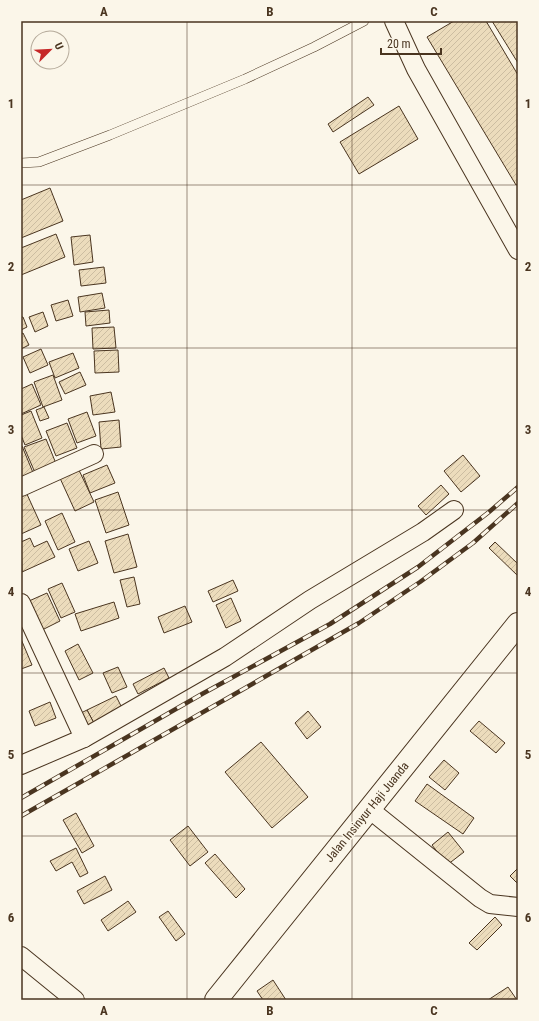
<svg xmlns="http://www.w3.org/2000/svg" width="539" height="1021" viewBox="0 0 539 1021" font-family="'Roboto Condensed',sans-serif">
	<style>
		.building { fill: url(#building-hatch); stroke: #4a3520 }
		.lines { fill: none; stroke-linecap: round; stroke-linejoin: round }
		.service-casing { stroke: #4a3520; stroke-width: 10 }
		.minor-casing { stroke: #4a3520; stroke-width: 20 }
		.trunk-casing { stroke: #4a3520; stroke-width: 24 }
		.service { stroke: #fbf6e9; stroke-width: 9 }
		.minor { stroke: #fbf6e9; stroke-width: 18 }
		.trunk { stroke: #fbf6e9; stroke-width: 22 }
		.rail-casing { stroke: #4a3520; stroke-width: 4.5 }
		.rail { stroke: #fbf6e9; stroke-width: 3; stroke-dasharray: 9; stroke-linecap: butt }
		.grid { fill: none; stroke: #4a3520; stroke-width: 1; stroke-opacity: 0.55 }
		.labels { text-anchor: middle; stroke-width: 3; stroke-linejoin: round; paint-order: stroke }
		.street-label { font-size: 12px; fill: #4a3520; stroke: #fbf6e9 }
		.neatline { fill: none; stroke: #4a3520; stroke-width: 1.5 }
		.grid-label { font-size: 13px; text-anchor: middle; font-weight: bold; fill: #4a3520 }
	</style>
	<defs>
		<pattern id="building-hatch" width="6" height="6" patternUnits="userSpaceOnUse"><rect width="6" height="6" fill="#ecdcbc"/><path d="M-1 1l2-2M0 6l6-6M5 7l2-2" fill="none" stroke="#ccbda1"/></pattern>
	</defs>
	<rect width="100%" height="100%" fill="#fbf6e9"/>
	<g class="building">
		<polygon points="454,21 486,21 518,75 518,184 516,185 427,37"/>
		<polygon points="492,21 518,21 518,63"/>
		<polygon points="368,97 374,105 333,132 328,124"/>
		<polygon points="399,106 418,139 359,174 340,142"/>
		<polygon points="50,188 63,221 21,238 21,200"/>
		<polygon points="56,234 65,257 21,275 21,248"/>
		<polygon points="90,235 93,262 74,265 71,237"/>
		<polygon points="104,267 106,283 81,286 79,270"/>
		<polygon points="102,293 105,308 80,312 78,297"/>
		<polygon points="68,300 73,316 56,321 51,305"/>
		<polygon points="109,310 110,323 86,326 85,312"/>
		<polygon points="43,312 48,326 35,332 29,317"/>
		<polygon points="21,317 23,317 27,327 21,330"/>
		<polygon points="114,327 116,348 93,349 92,328"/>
		<polygon points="23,333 29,345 21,349 21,334"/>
		<polygon points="41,349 48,365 30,373 23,357"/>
		<polygon points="118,350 119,372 95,373 94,351"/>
		<polygon points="73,353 79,368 55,378 49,362"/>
		<polygon points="80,372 86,385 65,394 59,382"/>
		<polygon points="53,375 62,400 43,407 34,382"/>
		<polygon points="32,384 41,405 21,414 21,389"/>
		<polygon points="111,392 115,412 93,415 90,396"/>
		<polygon points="44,407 49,418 40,421 36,410"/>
		<polygon points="31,411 42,438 25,445 21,435 21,415"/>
		<polygon points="87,412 96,436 77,443 68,419"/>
		<polygon points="119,420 121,447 101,449 99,422"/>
		<polygon points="67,423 77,448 56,456 46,431"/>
		<polygon points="46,439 57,466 36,475 24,447"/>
		<polygon points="22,446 34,475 21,480 21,447"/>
		<polygon points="463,455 480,476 461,492 444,471"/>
		<polygon points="107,465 115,483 90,493 83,475"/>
		<polygon points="78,468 94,502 75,511 59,476"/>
		<polygon points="441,485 449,494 426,515 418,506"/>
		<polygon points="26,492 41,525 21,534 21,494"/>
		<polygon points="118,492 129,525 106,533 95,500"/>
		<polygon points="62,513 75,542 58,550 45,521"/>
		<polygon points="128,534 137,567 114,573 105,541"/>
		<polygon points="30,538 34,547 47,541 55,557 22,572 21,542"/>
		<polygon points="89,541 98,563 78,571 69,549"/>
		<polygon points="495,542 518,564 518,576 489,548"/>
		<polygon points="134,577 140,604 127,607 120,580"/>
		<polygon points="233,580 238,591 213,602 208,591"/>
		<polygon points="62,583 75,612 61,618 48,589"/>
		<polygon points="47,593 60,621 42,630 29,601"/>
		<polygon points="231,598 241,621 226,628 216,605"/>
		<polygon points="114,602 119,618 81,631 75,614"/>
		<polygon points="185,606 192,622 164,633 158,617"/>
		<polygon points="21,639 32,665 21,669"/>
		<polygon points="78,644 93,673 79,680 65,651"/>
		<polygon points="118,667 127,687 112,693 103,673"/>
		<polygon points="164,668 169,678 138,694 133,684"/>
		<polygon points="116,696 124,712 95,725 87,710"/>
		<polygon points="50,702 56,718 35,726 29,711"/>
		<polygon points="87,710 95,725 86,731 77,715"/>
		<polygon points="308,711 321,727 307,739 295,723"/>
		<polygon points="479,721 505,743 496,753 470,731"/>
		<polygon points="261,742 308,797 272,828 225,772"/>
		<polygon points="444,760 459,773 445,790 429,777"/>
		<polygon points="427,784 474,818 463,834 415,801"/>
		<polygon points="76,813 94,846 82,853 63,820"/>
		<polygon points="188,826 208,852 190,866 170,840"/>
		<polygon points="448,832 464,852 447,865 432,845"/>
		<polygon points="76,848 88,873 80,877 72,862 56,871 50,861"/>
		<polygon points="215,854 245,889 236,898 205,863"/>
		<polygon points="518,868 518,884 510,876"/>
		<polygon points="105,876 112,890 84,904 77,891"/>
		<polygon points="128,901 136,912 108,931 101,920"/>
		<polygon points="168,911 185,934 176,941 159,917"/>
		<polygon points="495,917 502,925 477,950 469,943"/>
		<polygon points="273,980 286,1000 263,1000 257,991"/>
		<polygon points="508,987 517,1000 488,1000"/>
	</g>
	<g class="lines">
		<defs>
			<polyline id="service" points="21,163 39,162 110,135 245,79 314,47 364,21"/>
			<g id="minor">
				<polyline points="394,21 416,69 518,250"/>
				<polyline points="21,487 94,454"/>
				<polyline points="21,603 84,738"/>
				<polyline points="21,765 84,738 225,657 310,600 423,532 454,510"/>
				<polyline points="369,809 480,898 490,904 518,907"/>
				<polyline points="21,956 75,1000"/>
			</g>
			<polyline id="trunk" points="216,1000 518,624"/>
		</defs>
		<use href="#service" class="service-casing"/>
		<use href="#minor" class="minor-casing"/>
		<use href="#trunk" class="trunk-casing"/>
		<use href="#service" class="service"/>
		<use href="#minor" class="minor"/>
		<use href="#trunk" class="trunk"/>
		<defs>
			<g id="rail">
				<polyline points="21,798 202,694 330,624 418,567 489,512 518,487"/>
				<polyline points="21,816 359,623 420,582 473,543 518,503"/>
			</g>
		</defs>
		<use href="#rail" class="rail-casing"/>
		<use href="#rail" class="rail"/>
	</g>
	<path class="grid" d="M187,21V1000M352,21V1000M21,185H518M21,348H518M21,510H518M21,673H518M21,836H518"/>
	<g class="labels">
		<g class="street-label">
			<text transform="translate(367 812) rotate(-51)" y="4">Jalan Insinyur Haji Juanda</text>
		</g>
	</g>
	<rect width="539" height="1021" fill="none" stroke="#fbf6e9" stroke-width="44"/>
	<g transform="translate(50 50) rotate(66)"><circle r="19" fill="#fbf6e9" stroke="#b4a999"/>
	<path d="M0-3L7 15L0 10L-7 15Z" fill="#c62828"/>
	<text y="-6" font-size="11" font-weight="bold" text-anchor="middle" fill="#4a3520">U</text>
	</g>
	<path d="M381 48v6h60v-6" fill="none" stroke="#4a3520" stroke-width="2"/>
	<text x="387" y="48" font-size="12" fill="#4a3520" stroke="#fbf6e9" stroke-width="3" paint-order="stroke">20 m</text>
	<rect x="22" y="22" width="495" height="977" class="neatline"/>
	<g class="grid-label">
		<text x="104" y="16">A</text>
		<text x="270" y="16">B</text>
		<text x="434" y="16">C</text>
		<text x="11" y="108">1</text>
		<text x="528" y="108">1</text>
		<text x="11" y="271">2</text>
		<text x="528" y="271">2</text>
		<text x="11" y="434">3</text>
		<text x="528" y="434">3</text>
		<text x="11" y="596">4</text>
		<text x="528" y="596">4</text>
		<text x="11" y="759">5</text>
		<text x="528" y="759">5</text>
		<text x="11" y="922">6</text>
		<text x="528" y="922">6</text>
		<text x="104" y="1015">A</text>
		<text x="270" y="1015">B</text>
		<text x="434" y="1015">C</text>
	</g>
</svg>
